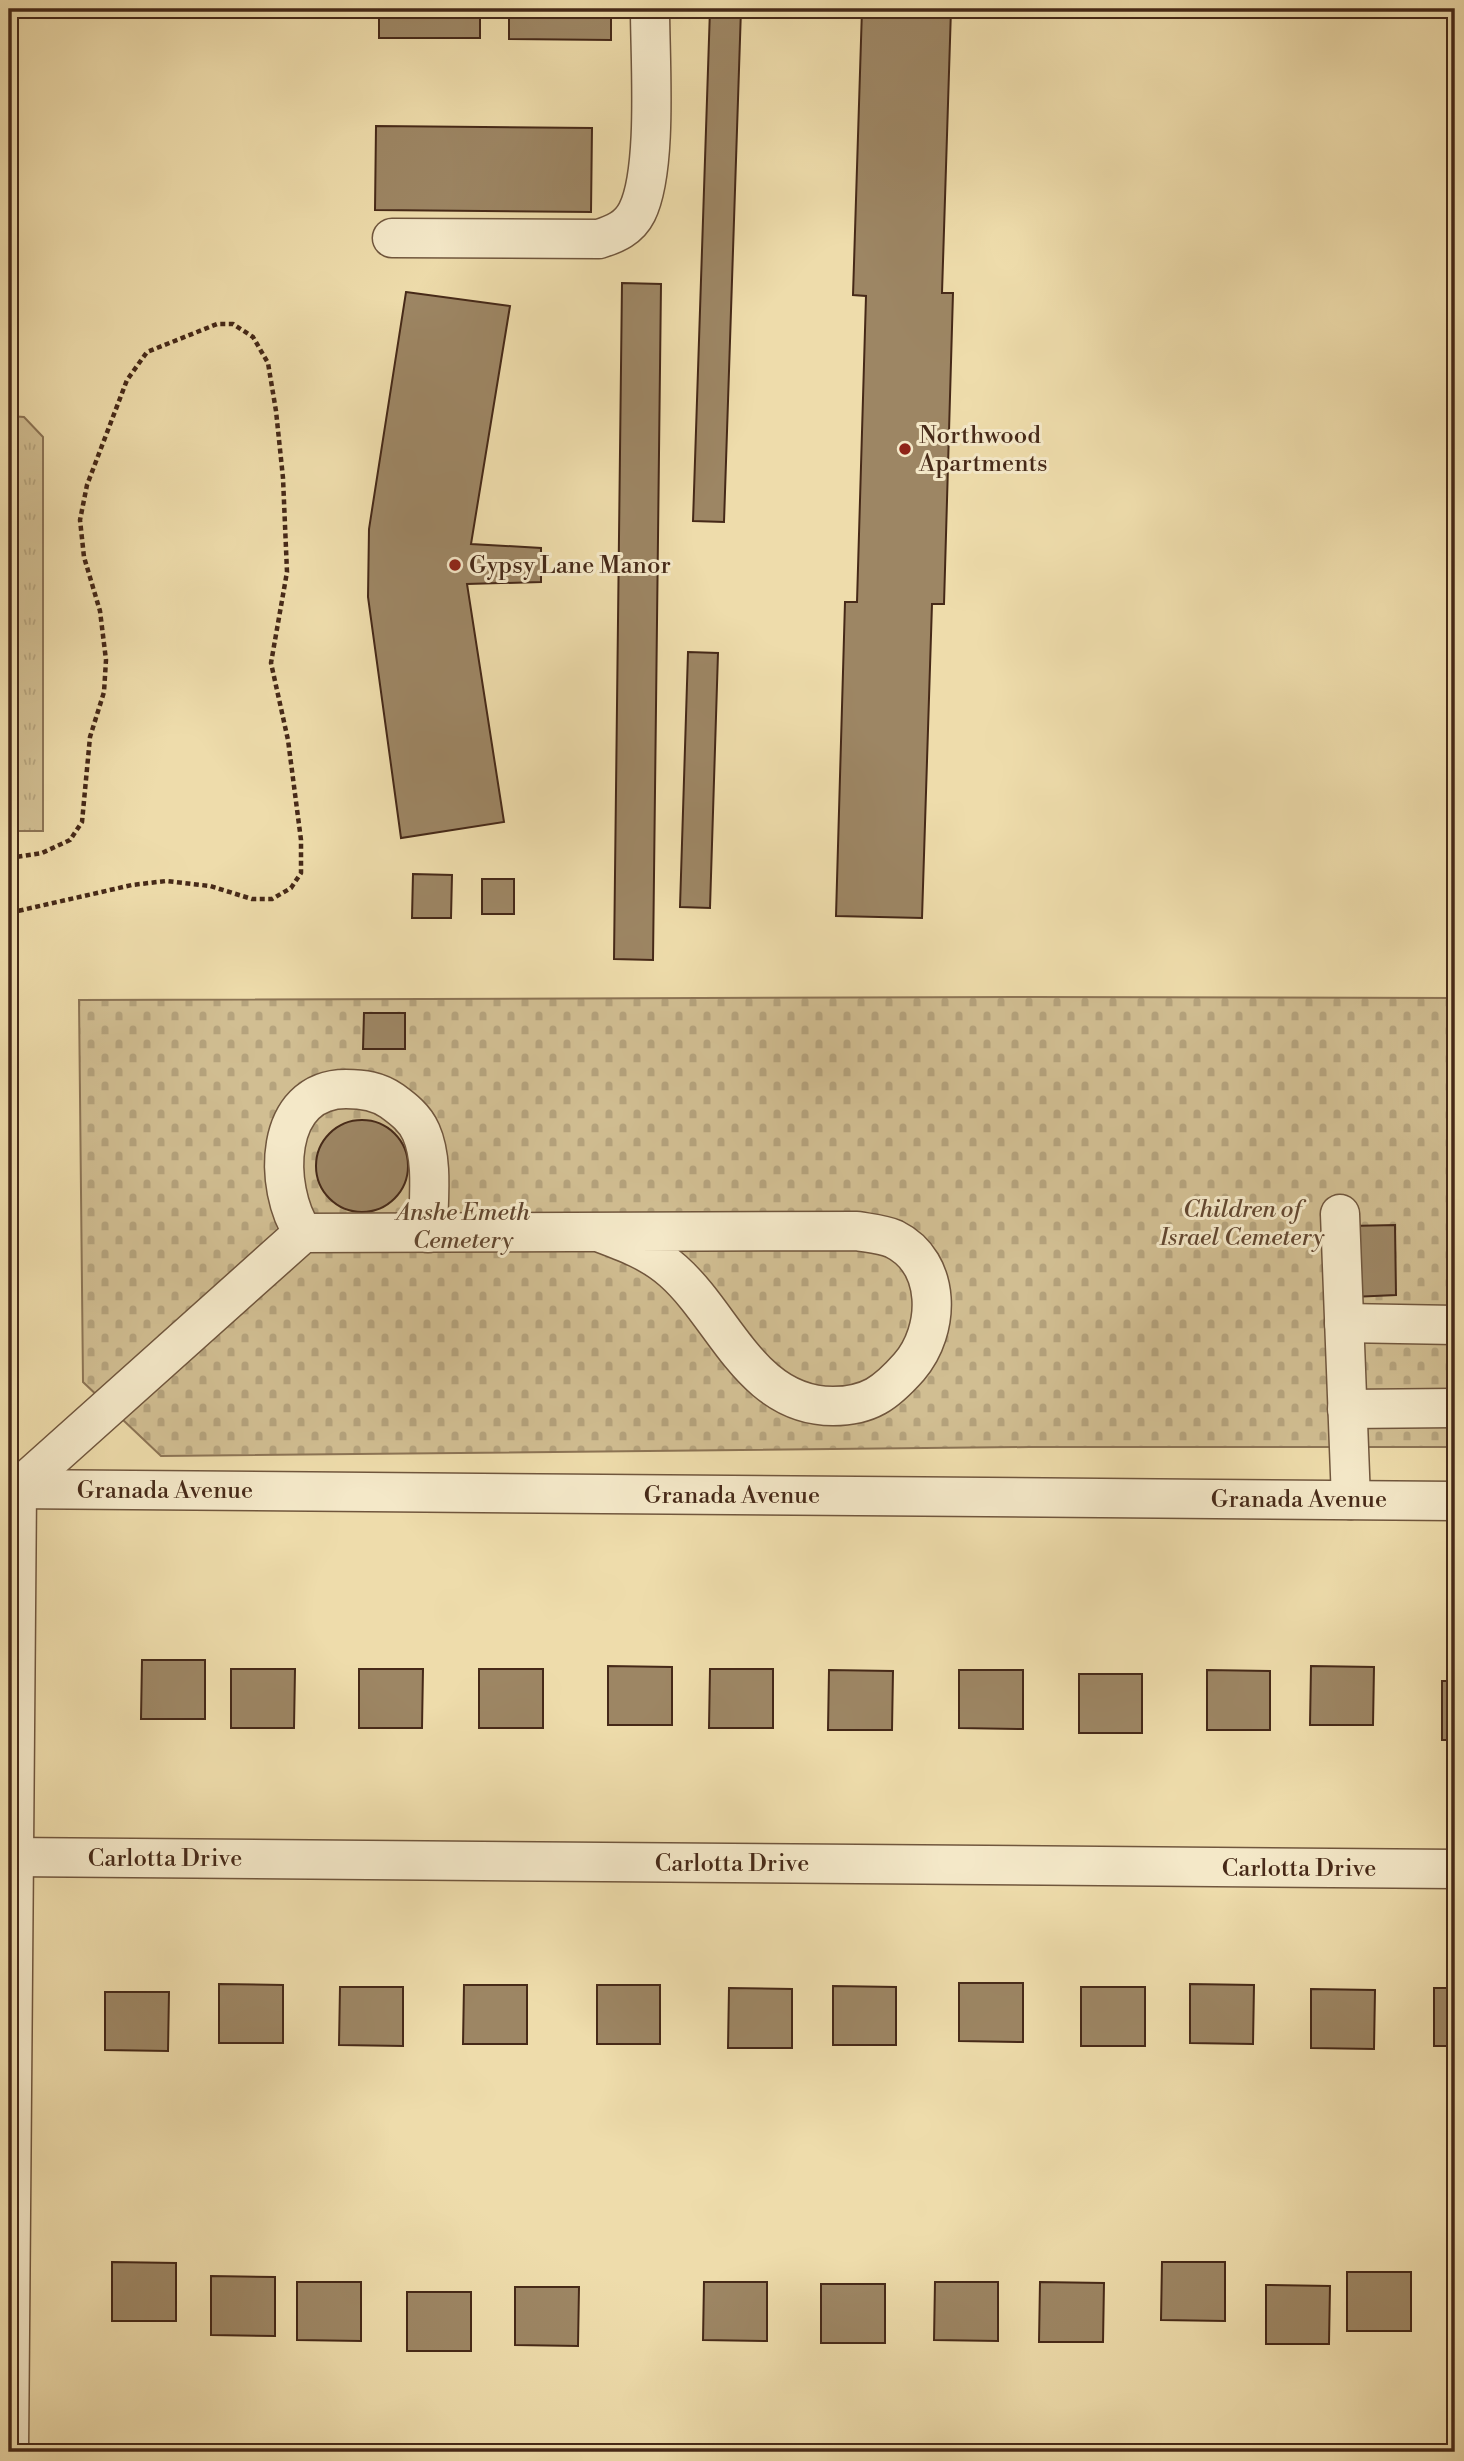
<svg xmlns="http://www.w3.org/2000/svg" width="1464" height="2461" viewBox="0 0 1464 2461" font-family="'Libre Bodoni',serif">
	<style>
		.cemetery { fill: url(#cemetery-stones); stroke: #8c7455; stroke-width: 2 }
		.park { fill: url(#park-tufts); stroke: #8c7455; stroke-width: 2 }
		.building { fill: #9d8664; stroke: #462918; stroke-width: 2 }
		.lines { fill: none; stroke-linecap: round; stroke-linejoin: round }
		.minor-casing { stroke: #70563d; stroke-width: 41 }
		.path { stroke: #462918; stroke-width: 4.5; stroke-dasharray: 5 3.5; stroke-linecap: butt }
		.minor { stroke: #f4e8c8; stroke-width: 38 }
		.poi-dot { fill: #8f2418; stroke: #f4e8c8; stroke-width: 2.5 }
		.labels { text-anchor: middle; stroke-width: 6; stroke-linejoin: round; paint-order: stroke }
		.poi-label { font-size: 24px; fill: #462918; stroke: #f4e8c8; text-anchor: start }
		.park-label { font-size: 24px; font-style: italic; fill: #624730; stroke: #f4e8c8 }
		.street-label { font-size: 24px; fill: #462918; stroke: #f4e8c8 }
	</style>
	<defs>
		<pattern id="cemetery-stones" width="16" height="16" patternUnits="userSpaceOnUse" patternTransform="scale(1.75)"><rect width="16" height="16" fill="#d1be92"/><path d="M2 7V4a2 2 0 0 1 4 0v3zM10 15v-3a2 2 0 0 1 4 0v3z" fill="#b5a37d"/></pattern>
		<pattern id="park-tufts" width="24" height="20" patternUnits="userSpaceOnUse" patternTransform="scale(1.75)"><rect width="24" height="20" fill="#d1be92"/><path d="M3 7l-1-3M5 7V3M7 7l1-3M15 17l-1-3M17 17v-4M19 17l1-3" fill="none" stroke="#b5a37d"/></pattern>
	</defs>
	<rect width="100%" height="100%" fill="#eedcab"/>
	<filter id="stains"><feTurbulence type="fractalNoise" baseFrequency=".00286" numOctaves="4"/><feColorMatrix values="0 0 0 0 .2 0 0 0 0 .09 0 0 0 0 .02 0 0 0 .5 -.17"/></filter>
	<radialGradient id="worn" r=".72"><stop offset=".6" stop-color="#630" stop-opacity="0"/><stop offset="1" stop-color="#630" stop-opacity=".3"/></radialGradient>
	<polygon class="cemetery" points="1030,997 1455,998 1455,1447 1029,1447 161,1456 83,1382 79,1000"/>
	<polygon class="park" points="9,416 24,417 43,437 43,831 9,831"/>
	<g class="building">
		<rect x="379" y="9" width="101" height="29"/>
		<polygon points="509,9 611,9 611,40 509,39"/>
		<polygon points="710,9 741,9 724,522 693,521"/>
		<polygon points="862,9 951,9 942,293 953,293 944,604 932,604 922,918 836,916 845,602 857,602 866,296 853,295"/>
		<polygon points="376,126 592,128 591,212 375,210"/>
		<polygon points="622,283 661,284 653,960 614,959"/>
		<polygon points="406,292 510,306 471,544 541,548 541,582 467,584 504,822 401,838 368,597 369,529"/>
		<polygon points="688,652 718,653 710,908 680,907"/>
		<polygon points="413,874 452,875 451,918 412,918"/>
		<rect x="482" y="879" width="32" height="35"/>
		<polygon points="364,1013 405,1013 405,1049 363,1049"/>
		<circle cx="362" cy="1166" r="46"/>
		<polygon points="1395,1225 1396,1295 1352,1297 1350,1226"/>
		<polygon points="142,1660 205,1660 205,1719 141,1719"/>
		<polygon points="608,1666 672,1667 672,1725 608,1725"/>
		<polygon points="1311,1666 1374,1667 1373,1725 1310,1725"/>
		<polygon points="231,1669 295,1669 294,1728 231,1728"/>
		<polygon points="359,1669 423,1669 422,1728 359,1728"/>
		<rect x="479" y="1669" width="64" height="59"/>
		<polygon points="710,1669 773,1669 773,1728 709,1728"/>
		<polygon points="829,1670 893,1671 892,1730 828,1730"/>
		<polygon points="959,1670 1023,1670 1023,1729 959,1728"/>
		<polygon points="1207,1670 1270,1671 1270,1730 1207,1730"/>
		<rect x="1079" y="1674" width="63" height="59"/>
		<rect x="1442" y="1681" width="13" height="59"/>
		<polygon points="959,1983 1023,1983 1023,2042 959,2041"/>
		<polygon points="219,1984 283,1985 283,2043 219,2043"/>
		<polygon points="1190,1984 1254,1985 1253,2044 1190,2043"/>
		<polygon points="464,1985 527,1985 527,2044 463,2044"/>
		<rect x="597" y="1985" width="63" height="59"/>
		<polygon points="833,1986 896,1987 896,2045 833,2045"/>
		<polygon points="340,1987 403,1987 403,2046 339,2045"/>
		<rect x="1081" y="1987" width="64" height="59"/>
		<polygon points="729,1988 792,1989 792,2048 728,2048"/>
		<rect x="1434" y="1988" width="21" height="58"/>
		<polygon points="1311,1989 1375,1990 1374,2049 1311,2048"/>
		<polygon points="105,1992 169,1992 168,2051 105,2050"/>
		<polygon points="112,2262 176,2263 176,2321 112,2321"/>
		<polygon points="1162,2262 1225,2262 1225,2321 1161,2320"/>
		<rect x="1347" y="2272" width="64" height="59"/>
		<polygon points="211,2276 275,2277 275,2336 211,2335"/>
		<polygon points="297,2282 361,2282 361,2341 297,2340"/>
		<polygon points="704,2282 767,2282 767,2341 703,2340"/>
		<polygon points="935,2282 998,2282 998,2341 934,2340"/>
		<polygon points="1040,2282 1104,2283 1103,2342 1039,2342"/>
		<rect x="821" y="2284" width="64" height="59"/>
		<polygon points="1266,2285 1330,2286 1329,2344 1266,2344"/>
		<polygon points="515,2287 579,2287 578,2346 515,2345"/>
		<rect x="407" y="2292" width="64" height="59"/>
	</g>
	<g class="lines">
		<defs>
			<g id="minor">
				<path d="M392,238L599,239C615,234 629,228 637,212C658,170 650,60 650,9"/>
				<polyline points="1340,1214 1351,1500"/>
				<path d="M303,1233C273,1188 273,1089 346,1089C363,1089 378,1091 392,1101C403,1109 415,1118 421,1132C434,1161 428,1202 428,1233"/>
				<polyline points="1344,1323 1455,1325"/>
				<polyline points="1347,1409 1455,1408"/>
				<polyline points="9,1489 1455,1501"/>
				<polyline points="9,1857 1455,1869"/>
				<path d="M9,2452L17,1489L303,1233L857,1231C868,1233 883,1234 894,1239C942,1263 941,1330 909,1367C886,1393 869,1406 833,1406C751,1406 725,1317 673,1271C652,1252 625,1242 598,1232"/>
			</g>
		</defs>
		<use href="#minor" class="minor-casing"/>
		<polyline class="path" points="9,858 42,853 70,840 82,822 90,737 104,692 106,660 100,611 84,557 80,520 87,485 127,380 147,352 217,324 233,324 253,337 268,363 276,411 283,478 287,572 271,663 288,740 301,840 301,873 291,888 272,899 252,899 210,886 166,881 132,885 9,913"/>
		<use href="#minor" class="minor"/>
	</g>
	<g class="poi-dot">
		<circle cx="905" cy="449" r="7"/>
		<circle cx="455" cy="565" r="7"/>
	</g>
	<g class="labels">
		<g class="poi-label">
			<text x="919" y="443">Northwood<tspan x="919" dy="28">Apartments</tspan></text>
			<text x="469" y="573">Gypsy Lane Manor</text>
		</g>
		<g class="park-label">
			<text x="1242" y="1217">Children of<tspan x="1242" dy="28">Israel Cemetery</tspan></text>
			<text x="463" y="1220">Anshe Emeth<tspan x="463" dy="28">Cemetery</tspan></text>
		</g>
		<g class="street-label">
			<text x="165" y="1498">Granada Avenue</text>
			<text x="732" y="1503">Granada Avenue</text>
			<text x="1299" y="1507">Granada Avenue</text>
			<text x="165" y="1866">Carlotta Drive</text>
			<text x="732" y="1871">Carlotta Drive</text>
			<text x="1299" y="1876">Carlotta Drive</text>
		</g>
	</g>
	<rect width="1464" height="2461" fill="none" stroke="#eedcab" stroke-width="35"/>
	<rect x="10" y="10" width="1443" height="2440" fill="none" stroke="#462918" stroke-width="3.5"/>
	<rect x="18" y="18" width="1429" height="2426" fill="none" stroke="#462918" stroke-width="2"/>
	<rect width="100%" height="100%" filter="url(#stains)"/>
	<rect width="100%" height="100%" fill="url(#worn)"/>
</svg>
